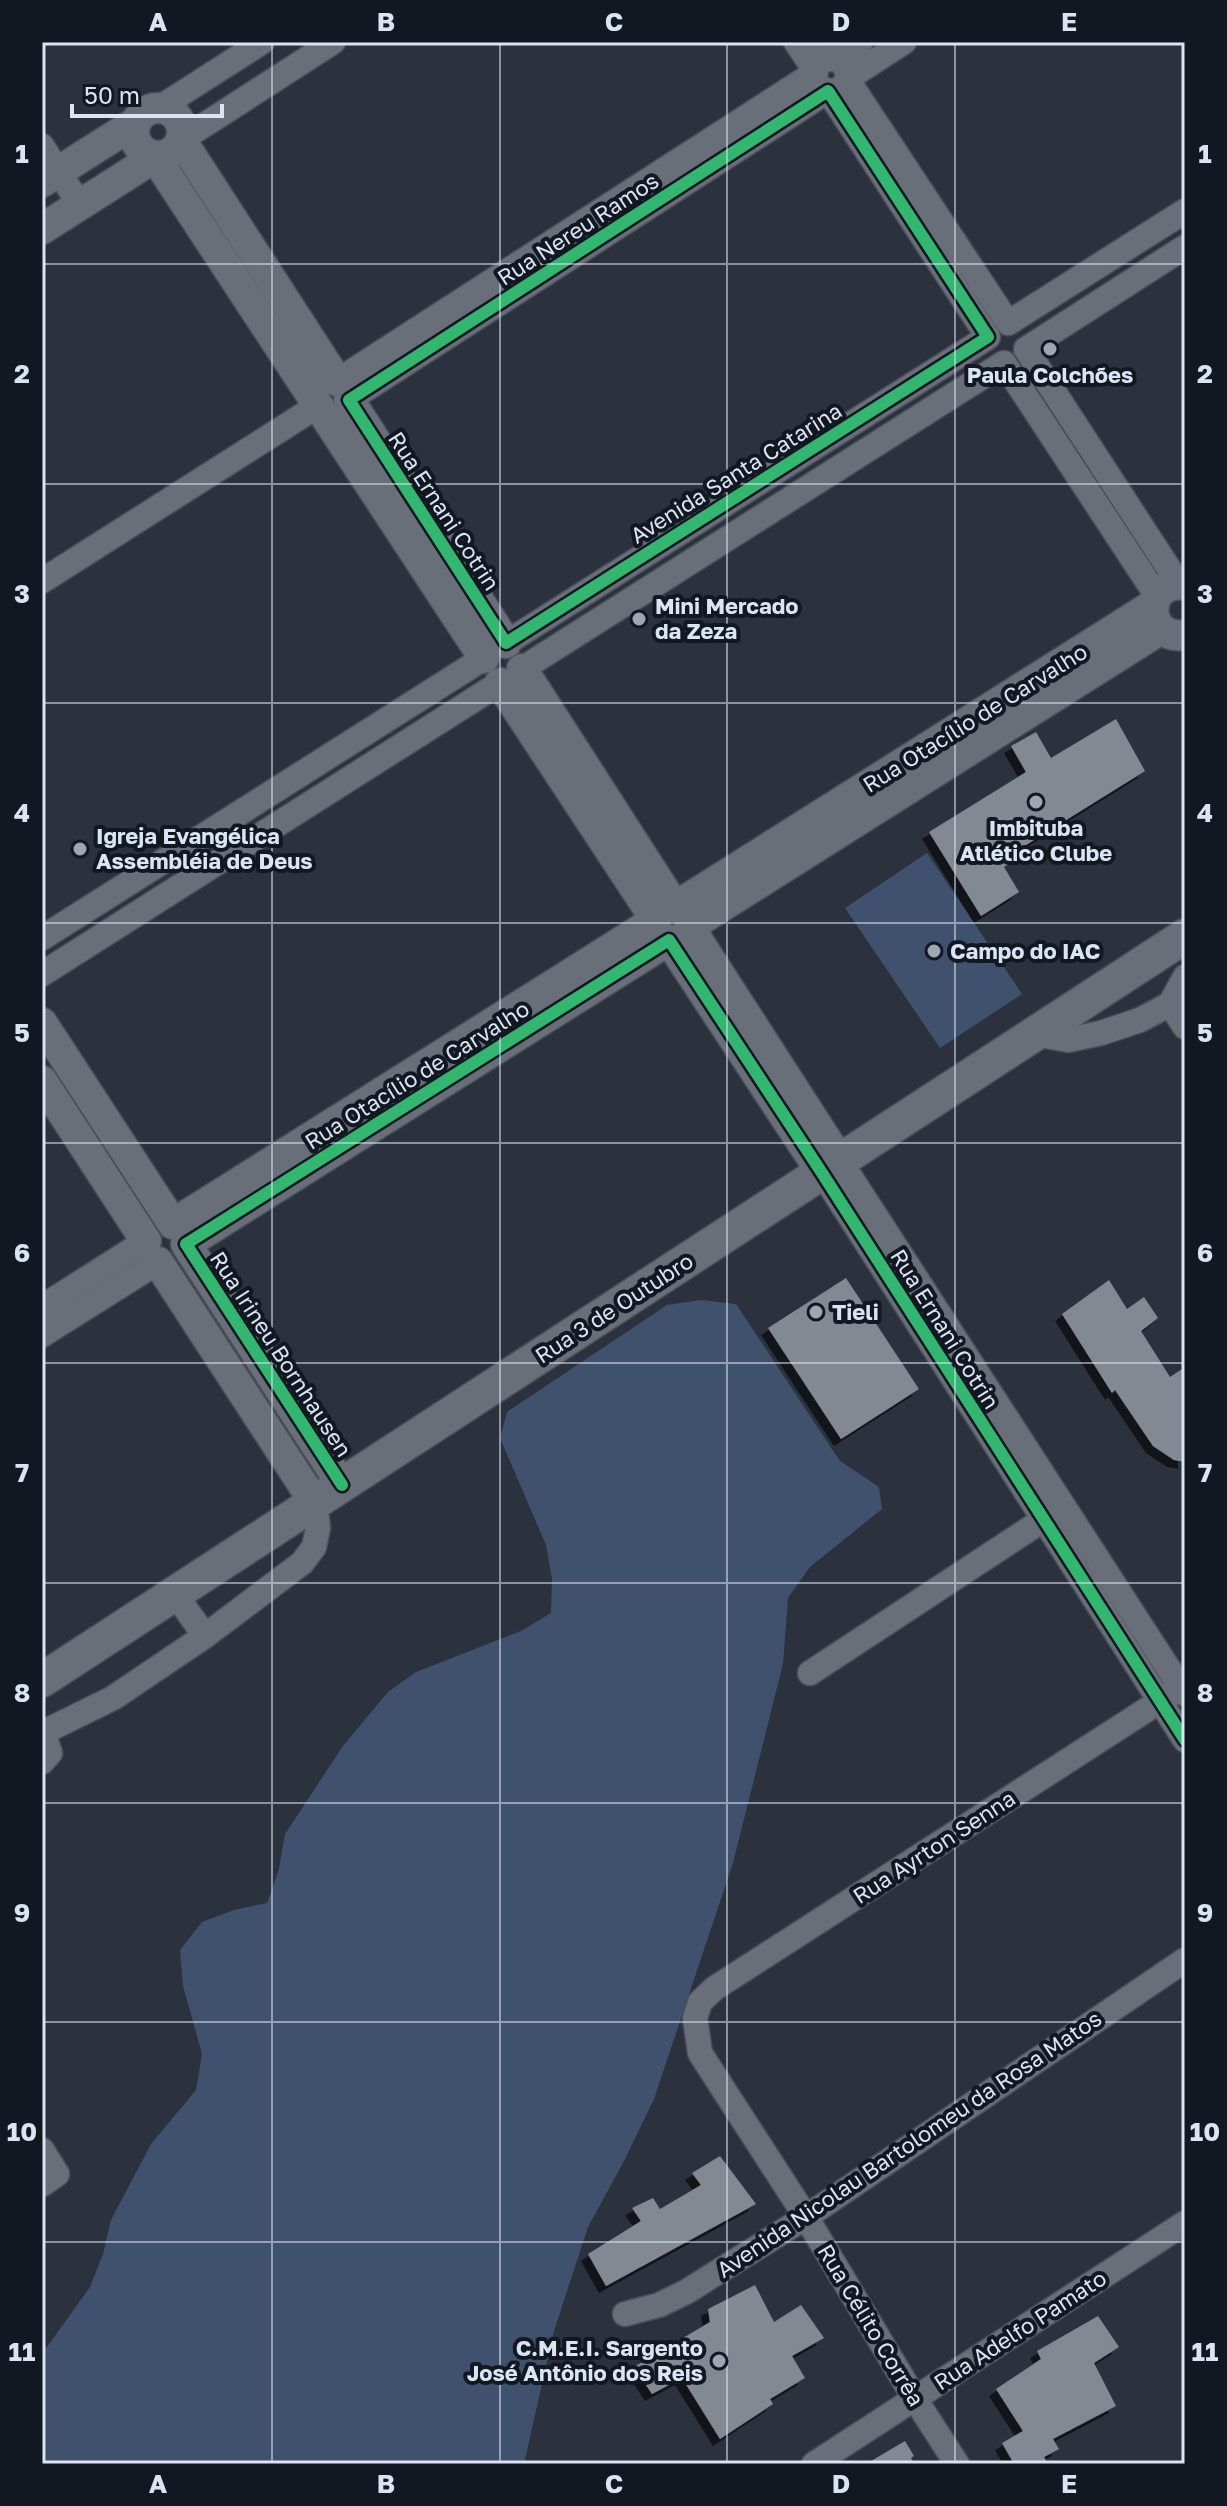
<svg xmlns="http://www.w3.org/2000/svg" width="1227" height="2506" viewBox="0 0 1227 2506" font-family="'Golos Text',sans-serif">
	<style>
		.green { fill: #3f516d }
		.building { fill: #828993; filter: url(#shadow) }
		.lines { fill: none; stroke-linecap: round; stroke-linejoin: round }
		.minor-casing { stroke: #484f59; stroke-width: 27 }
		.tertiary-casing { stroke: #484f59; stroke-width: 33 }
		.secondary-casing { stroke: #484f59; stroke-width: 37 }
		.minor { stroke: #696f78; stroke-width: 24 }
		.tertiary { stroke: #696f78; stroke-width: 30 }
		.secondary { stroke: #696f78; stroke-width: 34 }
		.cycleway-casing { stroke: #121822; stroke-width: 17 }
		.cycleway { stroke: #33b770; stroke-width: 12 }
		.grid { fill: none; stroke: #dbe4f2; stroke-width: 2; stroke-opacity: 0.55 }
		.poi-dot { fill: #9da6b3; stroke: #121822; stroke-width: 3 }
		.labels { text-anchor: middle; stroke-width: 8; stroke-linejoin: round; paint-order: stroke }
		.street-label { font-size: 22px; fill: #dbe4f2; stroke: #121822 }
		.poi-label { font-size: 22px; font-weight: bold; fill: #dbe4f2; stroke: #121822; text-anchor: start }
		.neatline { fill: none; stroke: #dbe4f2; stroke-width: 3 }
		.grid-label { font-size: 26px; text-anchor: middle; font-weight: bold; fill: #dbe4f2 }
	</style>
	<defs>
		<filter id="shadow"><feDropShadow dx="-7" dy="7" stdDeviation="0" flood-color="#0009"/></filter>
	</defs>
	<rect width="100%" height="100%" fill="#2b323d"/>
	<g class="green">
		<polygon points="927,853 1022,994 940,1048 845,908"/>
		<polygon points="701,1300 736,1304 840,1461 879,1487 882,1509 810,1567 788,1598 783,1664 733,1863 654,2099 624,2161 588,2227 554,2331 524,2464 42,2464 42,2350 47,2347 90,2287 103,2254 111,2220 151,2144 196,2090 202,2054 183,1986 180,1950 202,1922 234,1910 267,1903 279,1869 285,1834 343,1746 388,1692 416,1672 521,1631 551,1613 552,1579 546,1545 500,1438 507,1412 667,1305"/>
	</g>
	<g class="building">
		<polygon points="1116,719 1145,771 1005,858 1009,864 1004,867 1019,892 981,916 929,832 1026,772 1011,746 1036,732 1051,758"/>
		<polygon points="846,1278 919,1389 841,1439 768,1328"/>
		<polygon points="1109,1280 1127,1309 1144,1297 1158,1318 1141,1331 1170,1377 1185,1367 1185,1462 1174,1460 1153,1446 1115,1390 1112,1393 1062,1314"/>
		<polygon points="720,2156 756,2204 606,2286 588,2254 641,2221 632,2208 653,2198 660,2209 701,2185 692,2173"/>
		<polygon points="755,2285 774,2322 801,2305 824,2338 792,2356 805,2378 770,2399 773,2404 720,2439 682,2378 652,2394 634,2367 710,2322 708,2309"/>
		<polygon points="1098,2316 1119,2347 1094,2363 1116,2406 1053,2439 1059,2449 1044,2457 1048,2464 1014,2464 1002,2443 1023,2431 996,2389 1041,2359 1037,2351"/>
		<polygon points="905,2441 914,2456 911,2458 914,2464 866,2464"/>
	</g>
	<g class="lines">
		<defs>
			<g id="minor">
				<polyline points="823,42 834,59 861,42"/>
				<polyline points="904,42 847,79 1008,323 1185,211"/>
				<circle cx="831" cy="75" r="16"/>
				<polyline points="159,108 262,42"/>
				<polyline points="181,140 333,42"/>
				<polyline points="42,146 80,205"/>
				<polyline points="337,381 816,72 796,42"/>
				<polyline points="349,400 828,91 988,337 506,643"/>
				<polyline points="42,581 319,405"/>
				<polyline points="1179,584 1026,349 1185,247"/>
				<polyline points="522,669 1004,363 1157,596"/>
				<polyline points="42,938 484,658"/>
				<polyline points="42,974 500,683"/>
				<polyline points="1170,1004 1185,1027"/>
				<polyline points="1035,1034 1068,1040 1101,1033 1140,1020 1170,1004 1185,977"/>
				<polyline points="840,1161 1185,1694"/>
				<polyline points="822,1173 1185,1740"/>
				<polyline points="42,1307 146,1241"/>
				<polyline points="42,1335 158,1262"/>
				<polyline points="175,1594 205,1636"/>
				<polyline points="810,1673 1055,1512"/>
				<polyline points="42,1733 113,1698 205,1636 302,1563 314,1547 318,1528 315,1503"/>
				<polyline points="42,1762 50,1753 43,1732"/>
				<polyline points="42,2150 57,2174 43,2184"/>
				<polyline points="625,2314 659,2305 686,2292 806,2217 1185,1960"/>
				<polyline points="814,2464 1185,2223"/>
				<polyline points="957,2464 915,2399 806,2217 700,2053 695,2018 700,2002 715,1988 1185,1685"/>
			</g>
			<g id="tertiary">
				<circle cx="158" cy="132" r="24"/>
				<polyline points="181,140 337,381"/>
				<polyline points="42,182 135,123"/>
				<polyline points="42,229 155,157 484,658"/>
				<polyline points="349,400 506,643"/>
				<path d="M1185,585C1143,579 1143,641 1185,635"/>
				<polyline points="522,669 675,907 1153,605"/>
				<polyline points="42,1023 173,1224 656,920 500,683"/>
				<polyline points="42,1081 146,1241"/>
				<polyline points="840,1161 689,927 1161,629"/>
				<polyline points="158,1262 315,1503"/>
				<polyline points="342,1485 186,1244 669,940 822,1173"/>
			</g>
			<polyline id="secondary" points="42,1680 1185,936"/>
		</defs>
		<use href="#minor" class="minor-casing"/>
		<use href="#tertiary" class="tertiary-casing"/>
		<use href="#secondary" class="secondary-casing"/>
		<use href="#minor" class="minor"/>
		<use href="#tertiary" class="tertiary"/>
		<use href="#secondary" class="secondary"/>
		<defs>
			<g id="cycleway">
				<polygon points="828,91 988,337 506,643 349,400"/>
				<polyline points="342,1485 186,1244 669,940 822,1173 1185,1740"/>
			</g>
		</defs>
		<use href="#cycleway" class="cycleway-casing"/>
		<use href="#cycleway" class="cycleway"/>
	</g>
	<path class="grid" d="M272,42V2464M500,42V2464M727,42V2464M955,42V2464M42,264H1185M42,484H1185M42,703H1185M42,923H1185M42,1143H1185M42,1363H1185M42,1583H1185M42,1803H1185M42,2022H1185M42,2242H1185"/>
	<g class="poi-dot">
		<circle cx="1050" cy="349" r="8"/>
		<circle cx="639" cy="619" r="8"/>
		<circle cx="1036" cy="802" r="8"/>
		<circle cx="80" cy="849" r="8"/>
		<circle cx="934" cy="951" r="8"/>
		<circle cx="816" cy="1312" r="8"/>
		<circle cx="719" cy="2361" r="8"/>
	</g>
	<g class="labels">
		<g class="street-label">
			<text transform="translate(578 229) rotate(-33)" y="8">Rua Nereu Ramos</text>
			<text transform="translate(736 473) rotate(-32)" y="8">Avenida Santa Catarina</text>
			<text transform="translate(444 511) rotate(57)" y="8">Rua Ernani Cotrin</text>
			<text transform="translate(975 718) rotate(-32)" y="8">Rua Otacílio de Carvalho</text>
			<text transform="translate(417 1075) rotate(-32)" y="8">Rua Otacílio de Carvalho</text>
			<text transform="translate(614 1308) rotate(-33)" y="8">Rua 3 de Outubro</text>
			<text transform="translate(945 1329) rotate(58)" y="8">Rua Ernani Cotrin</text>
			<text transform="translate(281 1354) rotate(57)" y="8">Rua Irineu Bornhausen</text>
			<text transform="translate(934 1847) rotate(-33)" y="8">Rua Ayrton Senna</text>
			<text transform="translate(909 2144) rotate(-34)" y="8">Avenida Nicolau Bartolomeu da Rosa Matos</text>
			<text transform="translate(871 2325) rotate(59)" y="8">Rua Célito Corrêa</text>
			<text transform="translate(1020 2330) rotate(-33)" y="8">Rua Adelfo Pamato</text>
		</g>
		<g class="poi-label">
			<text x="1050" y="383" text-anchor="middle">Paula Colchões</text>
			<text x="655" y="614">Mini Mercado<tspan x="655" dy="25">da Zeza</tspan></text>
			<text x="1036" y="836" text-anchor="middle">Imbituba<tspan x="1036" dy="25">Atlético Clube</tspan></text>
			<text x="96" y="844">Igreja Evangélica<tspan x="96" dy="25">Assembléia de Deus</tspan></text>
			<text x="950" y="959">Campo do IAC</text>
			<text x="832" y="1320">Tieli</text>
			<text x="703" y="2356" text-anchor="end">C.M.E.I. Sargento<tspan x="703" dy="25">José Antônio dos Reis</tspan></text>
		</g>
	</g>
	<rect width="1227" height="2506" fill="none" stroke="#121822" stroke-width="88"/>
	<path d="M72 104v12h150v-12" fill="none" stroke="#dbe4f2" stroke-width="4"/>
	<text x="84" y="104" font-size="24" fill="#dbe4f2" stroke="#121822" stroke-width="6" paint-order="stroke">50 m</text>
	<rect x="44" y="44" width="1139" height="2418" class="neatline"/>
	<g class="grid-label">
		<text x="158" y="31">A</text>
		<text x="386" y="31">B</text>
		<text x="614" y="31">C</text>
		<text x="841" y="31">D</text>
		<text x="1069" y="31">E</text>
		<text x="22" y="163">1</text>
		<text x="1205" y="163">1</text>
		<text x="22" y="383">2</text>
		<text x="1205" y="383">2</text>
		<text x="22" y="603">3</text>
		<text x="1205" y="603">3</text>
		<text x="22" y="822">4</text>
		<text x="1205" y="822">4</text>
		<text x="22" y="1042">5</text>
		<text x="1205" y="1042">5</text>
		<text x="22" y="1262">6</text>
		<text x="1205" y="1262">6</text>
		<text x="22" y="1482">7</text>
		<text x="1205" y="1482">7</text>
		<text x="22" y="1702">8</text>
		<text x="1205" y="1702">8</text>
		<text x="22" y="1922">9</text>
		<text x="1205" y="1922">9</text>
		<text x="22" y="2141">10</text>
		<text x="1205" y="2141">10</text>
		<text x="22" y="2361">11</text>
		<text x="1205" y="2361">11</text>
		<text x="158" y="2493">A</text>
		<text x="386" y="2493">B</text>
		<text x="614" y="2493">C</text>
		<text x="841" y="2493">D</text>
		<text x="1069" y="2493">E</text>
	</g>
</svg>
